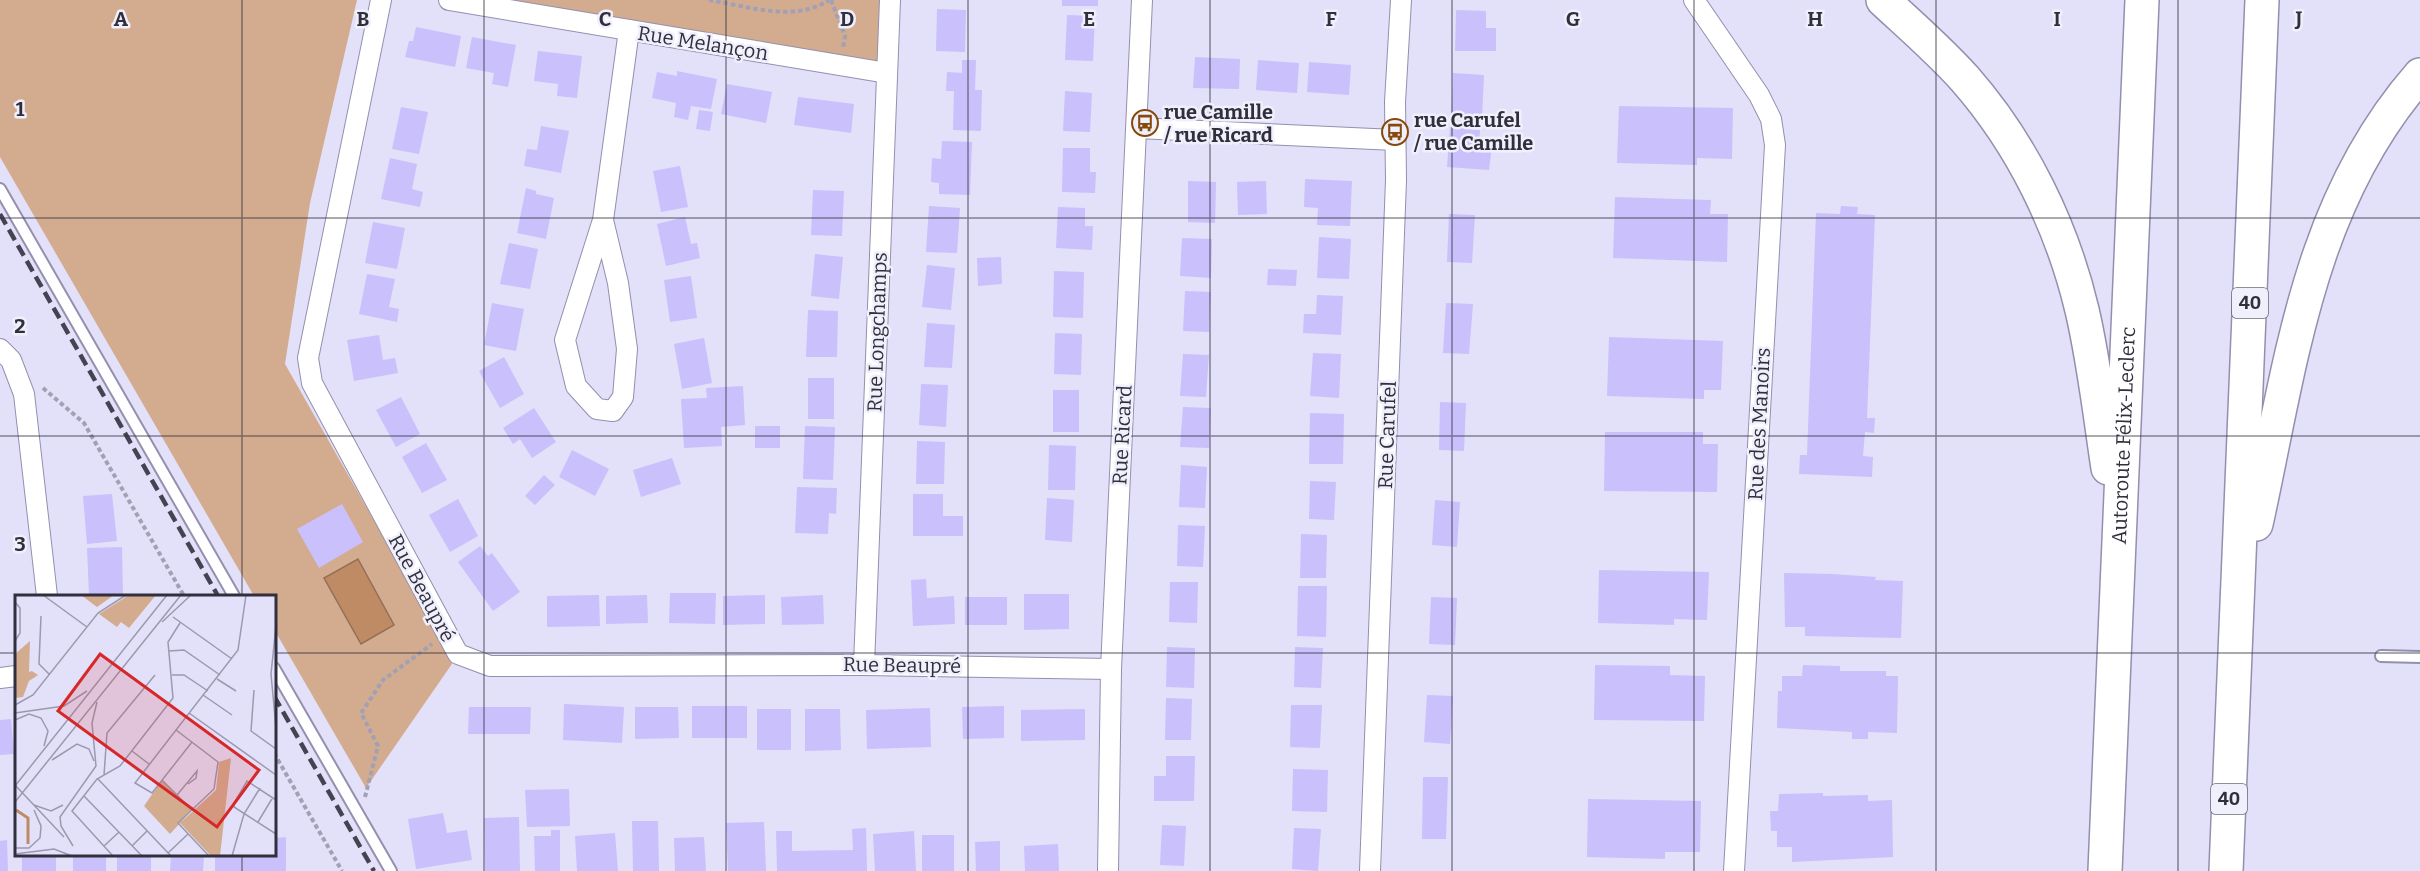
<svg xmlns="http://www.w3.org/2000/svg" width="2420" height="871" viewBox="0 0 2420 871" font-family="Bitter,serif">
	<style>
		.green { fill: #d3ac8f }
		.water { fill: #bf8b64; stroke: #946f58; stroke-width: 1.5 }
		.building { fill: #cac0fb }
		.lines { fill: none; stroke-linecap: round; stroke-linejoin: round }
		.lane-casing { stroke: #948fad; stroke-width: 14 }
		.street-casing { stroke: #948fad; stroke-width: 22 }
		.highway-casing { stroke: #948fad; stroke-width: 36 }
		.path { stroke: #a2a0b5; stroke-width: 4; stroke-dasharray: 4.5 3; stroke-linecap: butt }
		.lane { stroke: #fff; stroke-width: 10 }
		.street { stroke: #fff; stroke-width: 20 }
		.highway { stroke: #fff; stroke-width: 33 }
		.rail { stroke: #454351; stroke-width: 4.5; stroke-dasharray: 12 6; stroke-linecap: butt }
		.grid { fill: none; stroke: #312f3c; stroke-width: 1.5; stroke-opacity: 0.55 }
		.labels { text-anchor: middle; stroke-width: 5; stroke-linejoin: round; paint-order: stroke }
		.shield { fill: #f0effc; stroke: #6a6976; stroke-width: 1.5 }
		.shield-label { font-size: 18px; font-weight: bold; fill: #312f3c }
		.street-label { font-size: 20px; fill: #312f3c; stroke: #f0effc }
		.poi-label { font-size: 20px; font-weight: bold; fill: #312f3c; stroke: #f0effc; text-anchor: start }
		.inset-river { fill: none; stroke: #bf8b64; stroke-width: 3 }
		.inset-road { fill: none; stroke: #9c99ae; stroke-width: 1.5 }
		.view { fill: #d62828; fill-opacity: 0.15; stroke: #d62828; stroke-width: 3 }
		.inset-edge { fill: none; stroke: #312f3c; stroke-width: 3 }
		.grid-label { font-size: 20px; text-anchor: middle; font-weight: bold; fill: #312f3c; stroke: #f0effc; stroke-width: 5; stroke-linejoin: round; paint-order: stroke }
	</style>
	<rect width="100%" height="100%" fill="#e3e0fa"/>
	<g class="green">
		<polygon points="0,0 357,0 310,203 285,364 454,661 366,788 275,631 274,596 254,596 0,157"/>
		<polygon points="449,0 890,0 887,73"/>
	</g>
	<polygon class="water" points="358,559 394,625 361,644 324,578"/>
	<g class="building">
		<rect x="1062" y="0" width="36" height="6"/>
		<polygon points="937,9 966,10 965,52 936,51"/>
		<polygon points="1456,10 1486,11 1486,28 1496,28 1496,51 1455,51"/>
		<polygon points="1067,15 1095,16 1093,61 1065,60"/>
		<polygon points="416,27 461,36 455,67 405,57 409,41 413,41"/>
		<polygon points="472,37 516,45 508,87 492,84 494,73 466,68"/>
		<polygon points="538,51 582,56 577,98 557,96 558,84 534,81"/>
		<polygon points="1195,57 1240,59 1239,89 1193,88"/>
		<polygon points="962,60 976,60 975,90 982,90 981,131 953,130 954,91 946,91 947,72 962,73"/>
		<polygon points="1258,60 1299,63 1297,93 1256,90"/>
		<polygon points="1309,62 1351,65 1349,95 1307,92"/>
		<polygon points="677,71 717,79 711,109 691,106 688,120 674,117 676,103 652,98 657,72 677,76"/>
		<polygon points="1453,73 1484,75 1482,118 1451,117"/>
		<polygon points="727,84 772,92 766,123 721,114"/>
		<polygon points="1065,91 1092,93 1090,132 1063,131"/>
		<polygon points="798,97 854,104 851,133 794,125"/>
		<polygon points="1619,106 1733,108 1732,159 1697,158 1697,165 1617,163"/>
		<polygon points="401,107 428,112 419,154 392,149"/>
		<polygon points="699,110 713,112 710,131 696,129"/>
		<polygon points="541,126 569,131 561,173 524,166 527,149 537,150"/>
		<polygon points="1450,127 1480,130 1479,145 1492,145 1489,170 1447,167"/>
		<polygon points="942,141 972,142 970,195 939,194 939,183 931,182 932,158 941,159"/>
		<polygon points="1063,148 1090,148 1090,172 1096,172 1095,193 1062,192"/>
		<polygon points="390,158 417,164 412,189 423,192 420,207 381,199"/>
		<polygon points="680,166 688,207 661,212 653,171"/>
		<polygon points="1305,179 1352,181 1350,226 1317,225 1318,208 1304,207"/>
		<polygon points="1188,181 1216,182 1215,223 1188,222"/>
		<polygon points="1266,181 1267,214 1238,215 1237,182"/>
		<polygon points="526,188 536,191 536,194 554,198 546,239 517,233"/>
		<polygon points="813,190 844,191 842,236 811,235"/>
		<polygon points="1615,197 1711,200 1710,214 1728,214 1727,262 1613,258"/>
		<polygon points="929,206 960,208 957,253 926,252"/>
		<polygon points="1841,206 1858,207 1857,214 1875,215 1867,418 1875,418 1874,433 1865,432 1863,456 1873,457 1872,477 1799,474 1800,455 1807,455 1816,213 1840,214"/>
		<polygon points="1058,207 1085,208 1085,226 1093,226 1092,250 1056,248"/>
		<polygon points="1449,214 1475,215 1472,263 1447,262"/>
		<polygon points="685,217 691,244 697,243 700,258 666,266 657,224"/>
		<polygon points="373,222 405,228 397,269 365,263"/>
		<polygon points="1319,237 1351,239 1349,279 1317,278"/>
		<polygon points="1182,238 1212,239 1211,278 1180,276"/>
		<polygon points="509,243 538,249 530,289 500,284"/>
		<polygon points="815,254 843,257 839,299 811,296"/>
		<polygon points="1001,257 1002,284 978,286 977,258"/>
		<polygon points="927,265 955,268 951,310 922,307"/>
		<polygon points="1268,269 1297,270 1296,286 1267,285"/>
		<polygon points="1054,271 1084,272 1083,318 1053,317"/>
		<polygon points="367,274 395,279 389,307 399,309 397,322 359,314"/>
		<polygon points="691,276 697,318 670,322 664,280"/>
		<polygon points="1185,291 1211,292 1209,332 1183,331"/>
		<polygon points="1317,295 1343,296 1341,335 1303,333 1304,314 1316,314"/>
		<polygon points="492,303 524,309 516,351 484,345"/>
		<polygon points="1446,303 1473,304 1469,354 1443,353"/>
		<polygon points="808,310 838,311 837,357 806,357"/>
		<polygon points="927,323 955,325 952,368 924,367"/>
		<polygon points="1055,333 1082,334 1081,375 1054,374"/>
		<polygon points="379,335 383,360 395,358 398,373 354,381 347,340"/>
		<polygon points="1609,337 1723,341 1721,390 1704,390 1704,399 1607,396"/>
		<polygon points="704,338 712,383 682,389 674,344"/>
		<polygon points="1313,353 1341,354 1339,398 1310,396"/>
		<polygon points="1183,354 1209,355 1206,397 1180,396"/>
		<polygon points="504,357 524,394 500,408 479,371"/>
		<rect x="808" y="378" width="26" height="41"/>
		<polygon points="921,384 948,385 946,427 919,425"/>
		<polygon points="743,386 745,425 721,427 722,446 684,448 681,399 707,398 706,388"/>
		<rect x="1053" y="390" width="26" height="42"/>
		<polygon points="401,397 420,434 396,447 376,410"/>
		<polygon points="1440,402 1466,403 1464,451 1439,450"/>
		<polygon points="1183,407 1211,408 1209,448 1180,447"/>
		<polygon points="534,408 556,442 532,458 520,439 513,444 503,428"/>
		<polygon points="1310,413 1344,414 1343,464 1309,464"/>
		<rect x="755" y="426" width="25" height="22"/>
		<polygon points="805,426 835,427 833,480 803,479"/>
		<polygon points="1605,432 1703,432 1703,444 1718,444 1717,492 1604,491"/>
		<polygon points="917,441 945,442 944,484 916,484"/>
		<polygon points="426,443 447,480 422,493 402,457"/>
		<polygon points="1049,445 1076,446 1075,490 1048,490"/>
		<polygon points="572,450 609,469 595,496 559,477"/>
		<polygon points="672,458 681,484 641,497 633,470"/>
		<polygon points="1181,465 1207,467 1205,508 1179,507"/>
		<polygon points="544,475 555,485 535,505 525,496"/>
		<polygon points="1310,481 1336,482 1334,520 1309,519"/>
		<polygon points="797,487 837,488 836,514 829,513 828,534 795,533"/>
		<polygon points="112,494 117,541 87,544 83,496"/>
		<polygon points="913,494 943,494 943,516 963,516 963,536 913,536"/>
		<polygon points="1047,498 1074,500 1072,542 1045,540"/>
		<polygon points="458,499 478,536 450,552 429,515"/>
		<polygon points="1435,500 1460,502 1457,547 1432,545"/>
		<polygon points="342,504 363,542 319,568 297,529"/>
		<polygon points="1178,525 1205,526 1203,567 1177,566"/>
		<polygon points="1301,534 1327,535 1326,578 1300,578"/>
		<polygon points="480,546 488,556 492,553 520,592 493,611 458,562"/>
		<polygon points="122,547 123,596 89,596 87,548"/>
		<polygon points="1599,570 1709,572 1707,620 1674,619 1674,625 1598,623"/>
		<polygon points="1784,573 1832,574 1876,577 1875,580 1903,581 1901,638 1805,636 1805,627 1785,627"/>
		<polygon points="926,579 927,598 954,596 955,624 913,626 911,580"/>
		<polygon points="1170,582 1198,582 1197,623 1169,622"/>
		<polygon points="1298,586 1327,586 1326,637 1297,636"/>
		<polygon points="670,593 716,593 715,624 669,623"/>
		<polygon points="1024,594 1069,594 1069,629 1024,630"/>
		<polygon points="599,595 600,626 547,627 547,596"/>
		<polygon points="647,595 648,623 606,624 606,596"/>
		<polygon points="765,595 765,624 723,625 723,596"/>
		<polygon points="823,595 824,624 782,625 781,597"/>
		<rect x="965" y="597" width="42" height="28"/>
		<polygon points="1431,597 1457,598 1455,645 1429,644"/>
		<polygon points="1167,647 1195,648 1194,688 1166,687"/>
		<polygon points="1295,647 1323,648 1321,688 1294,687"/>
		<polygon points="1595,665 1670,666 1670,675 1705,676 1704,721 1594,720"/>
		<polygon points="1803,665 1840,666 1840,671 1886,671 1886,676 1898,676 1897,733 1868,732 1868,739 1852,739 1852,732 1777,728 1778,691 1782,691 1782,676 1802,676"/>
		<polygon points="1427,695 1453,696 1450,744 1424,742"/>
		<polygon points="1166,698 1192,699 1191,740 1165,740"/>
		<polygon points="564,704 624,707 622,743 563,740"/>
		<polygon points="1291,705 1322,705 1320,748 1290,747"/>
		<rect x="692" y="706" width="55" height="32"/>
		<polygon points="1004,706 1004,738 963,739 962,707"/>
		<polygon points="469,707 531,707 530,734 468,734"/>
		<polygon points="635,707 678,707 679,738 635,739"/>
		<polygon points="930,708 931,747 867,749 866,710"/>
		<rect x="757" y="709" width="34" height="41"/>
		<polygon points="805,709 840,709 841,750 805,751"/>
		<polygon points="1085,709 1085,740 1021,741 1021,710"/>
		<polygon points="11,719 14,754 0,755 0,720"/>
		<polygon points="1166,756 1195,756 1194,801 1154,801 1154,776 1166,776"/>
		<polygon points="1293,769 1328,770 1327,812 1292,811"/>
		<polygon points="1423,777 1448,777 1446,839 1422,839"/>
		<polygon points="569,789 570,826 527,827 525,790"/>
		<polygon points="1823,793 1823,796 1868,795 1868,801 1892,800 1893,857 1792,862 1792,847 1777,847 1777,831 1771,831 1770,811 1778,811 1779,794"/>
		<polygon points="1588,799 1701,801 1700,852 1665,852 1665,859 1587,857"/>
		<polygon points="443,813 447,833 467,830 472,860 416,869 408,819"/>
		<polygon points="519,817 520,871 485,871 484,818"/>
		<polygon points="632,821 658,821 659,871 633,871"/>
		<polygon points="764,822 766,871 728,871 726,823"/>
		<polygon points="1162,825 1186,826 1184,866 1160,865"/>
		<polygon points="866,828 867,871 777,871 776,831 792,831 792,851 853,850 852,829"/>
		<polygon points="1294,828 1321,829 1318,871 1292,869"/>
		<polygon points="551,830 560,830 560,871 535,871 534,836 551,836"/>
		<polygon points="914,831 916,871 875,871 873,834"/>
		<polygon points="615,833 618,871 577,871 575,836"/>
		<rect x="922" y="835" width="32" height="36"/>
		<polygon points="286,837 286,871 215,871 215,855 274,855 274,838"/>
		<polygon points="704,837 706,871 675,871 674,838"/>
		<polygon points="7,840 8,871 0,871 0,841"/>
		<polygon points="1000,841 1000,871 976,871 975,842"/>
		<polygon points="1058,844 1059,871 1025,871 1024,846"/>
		<rect x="22" y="855" width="34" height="16"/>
		<rect x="73" y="855" width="33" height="16"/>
		<rect x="117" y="855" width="34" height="16"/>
		<polygon points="171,855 204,855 203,871 170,871"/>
	</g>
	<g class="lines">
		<defs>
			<g id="lane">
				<polyline points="0,189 234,596"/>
				<polyline points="2381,656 2420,657"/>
				<polyline points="274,668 391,871"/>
			</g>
			<g id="street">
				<polyline points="381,0 308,358 312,383 458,654 490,666 864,665 1111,669"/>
				<polyline points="449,0 887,73"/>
				<polyline points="1694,0 1759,95 1771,119 1775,145 1734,871"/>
				<polyline points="1137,128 1395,140"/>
				<polyline points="603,220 565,340 576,386 597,409 613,411 623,397 627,349 618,283 603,220 629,30"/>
				<polyline points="0,349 11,360 24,394 47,596"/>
				<polyline points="864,665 890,0"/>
				<polyline points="0,678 16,676"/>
				<polyline points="1108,871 1111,669 1142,0"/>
				<polyline points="1370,871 1396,180 1395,102 1401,0"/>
			</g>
			<g id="highway">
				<path d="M1883,0C1911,26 1940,51 1965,79C2022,144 2062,226 2082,310C2094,361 2100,415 2108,468"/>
				<path d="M2256,524C2291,364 2308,203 2420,75"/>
				<path id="s1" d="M2105,871L2142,0"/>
				<polyline points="2226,871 2262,0"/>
			</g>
		</defs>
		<use href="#lane" class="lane-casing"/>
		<use href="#street" class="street-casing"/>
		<use href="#highway" class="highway-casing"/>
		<g class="path">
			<path d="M709,0C747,6 795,23 829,0"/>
			<polyline points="831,0 845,36 843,48"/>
			<polyline points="43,388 84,423 184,596"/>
			<polyline points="274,753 342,871"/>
			<polyline points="365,797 378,746 361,713 383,680 432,644"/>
		</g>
		<use href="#lane" class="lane"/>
		<use href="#street" class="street"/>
		<use href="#highway" class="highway"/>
		<g class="rail">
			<polyline points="0,214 218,596"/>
			<polyline points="274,696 374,871"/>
		</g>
	</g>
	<path class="grid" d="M242,0V596M484,0V871M726,0V871M968,0V871M1210,0V871M1452,0V871M1694,0V871M1936,0V871M2178,0V871M0,218H2420M0,436H2420M0,653H16M274,653H2420M242,854V871"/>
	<defs>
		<symbol id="bus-ring" viewBox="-11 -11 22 22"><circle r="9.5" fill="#f0effc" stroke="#87490a" stroke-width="1.5"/><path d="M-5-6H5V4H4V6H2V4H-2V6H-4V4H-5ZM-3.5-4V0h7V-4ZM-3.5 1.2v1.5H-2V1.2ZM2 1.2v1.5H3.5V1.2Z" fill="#87490a"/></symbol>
	</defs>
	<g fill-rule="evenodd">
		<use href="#bus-ring" x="1130" y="108" width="30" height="30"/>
		<use href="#bus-ring" x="1380" y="117" width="30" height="30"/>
	</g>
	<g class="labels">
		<g class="shield">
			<rect x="2232" y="288" width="36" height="30" rx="4.5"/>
			<rect x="2211" y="784" width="36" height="30" rx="4.5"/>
		</g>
		<g class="shield-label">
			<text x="2250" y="309">40</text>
			<text x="2229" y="805">40</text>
		</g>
		<g class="street-label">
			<text transform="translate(703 43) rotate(9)" y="7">Rue Melançon</text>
			<text transform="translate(877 332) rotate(-88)" y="7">Rue Longchamps</text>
			<text transform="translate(1759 424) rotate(-87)" y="7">Rue des Manoirs</text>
			<text transform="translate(1122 435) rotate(-87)" y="7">Rue Ricard</text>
			<text transform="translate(1387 435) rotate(-88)" y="7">Rue Carufel</text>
			<text dy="7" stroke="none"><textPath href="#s1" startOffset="436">Autoroute Félix-Leclerc</textPath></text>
			<text transform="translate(422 588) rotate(62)" y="7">Rue Beaupré</text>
			<text transform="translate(902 665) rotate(1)" y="7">Rue Beaupré</text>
		</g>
		<g class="poi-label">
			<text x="1164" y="119">rue Camille<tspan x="1164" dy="23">/ rue Ricard</tspan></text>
			<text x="1414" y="127">rue Carufel<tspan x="1414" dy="23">/ rue Camille</tspan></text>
		</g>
	</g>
	<g transform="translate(15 595)">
		<rect width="261" height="261" fill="#e3e0fa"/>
		<path d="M66,0H99L82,12ZM114,0H141L114,33L106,27L102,32L84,19ZM15,46L14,77L17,76L23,80L14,86L8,102L0,103V59ZM216,163L205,261H196L165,228L201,195L204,167ZM147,185L177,215L155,239L129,211Z" fill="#d3ac8f"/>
		<path class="inset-river" d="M1,215L13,223V249"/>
		<path class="inset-road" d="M28,0L72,32M0,7L5,13V38L0,46M26,21L24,69L34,79M158,22L217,64M147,27L176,0M261,31L256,79L261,133M154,56L169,55L205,80M157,80H169L193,96M202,84L221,96M239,95L236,136L261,154M188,100L217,120M0,110L18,100L83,18L111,0M0,118L49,111L72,96M174,118L261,180M0,125L14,119L26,123L33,136L29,151M161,135L203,167L199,194L163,228L194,261M177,147L137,198L120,188L223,55L231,0M117,156L134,169M37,165L62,149L74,154L79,166M89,180L92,138L140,80M83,184L156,261M147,185L176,214M0,190L49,242M0,191L152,0M162,200L182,176L181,183L173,189M69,201L127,261M261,205L232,186L219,208V212L261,239M0,207L166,0M19,210L36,216L48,210M243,227L258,202M58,251L46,231L45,222L81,171L77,128L82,107M89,251L104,237M117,251L132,236M0,253H14L25,243L26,231L19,215M153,258L173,239M0,259L39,254L57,261M98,261L57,216L82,184L105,171L158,103L153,47L165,28M217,261L229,219L245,193"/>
		<path class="view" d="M85,59L244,175L202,232L43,116Z"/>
		<rect width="261" height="261" class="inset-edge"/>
	</g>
	<g class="grid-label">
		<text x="121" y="26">A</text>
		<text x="363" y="26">B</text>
		<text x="605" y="26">C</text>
		<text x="847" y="26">D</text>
		<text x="1089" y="26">E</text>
		<text x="1331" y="26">F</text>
		<text x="1573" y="26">G</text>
		<text x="1815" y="26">H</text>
		<text x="2057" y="26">I</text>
		<text x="2299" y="26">J</text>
		<text x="20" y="116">1</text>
		<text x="20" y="333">2</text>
		<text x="20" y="551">3</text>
	</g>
</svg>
